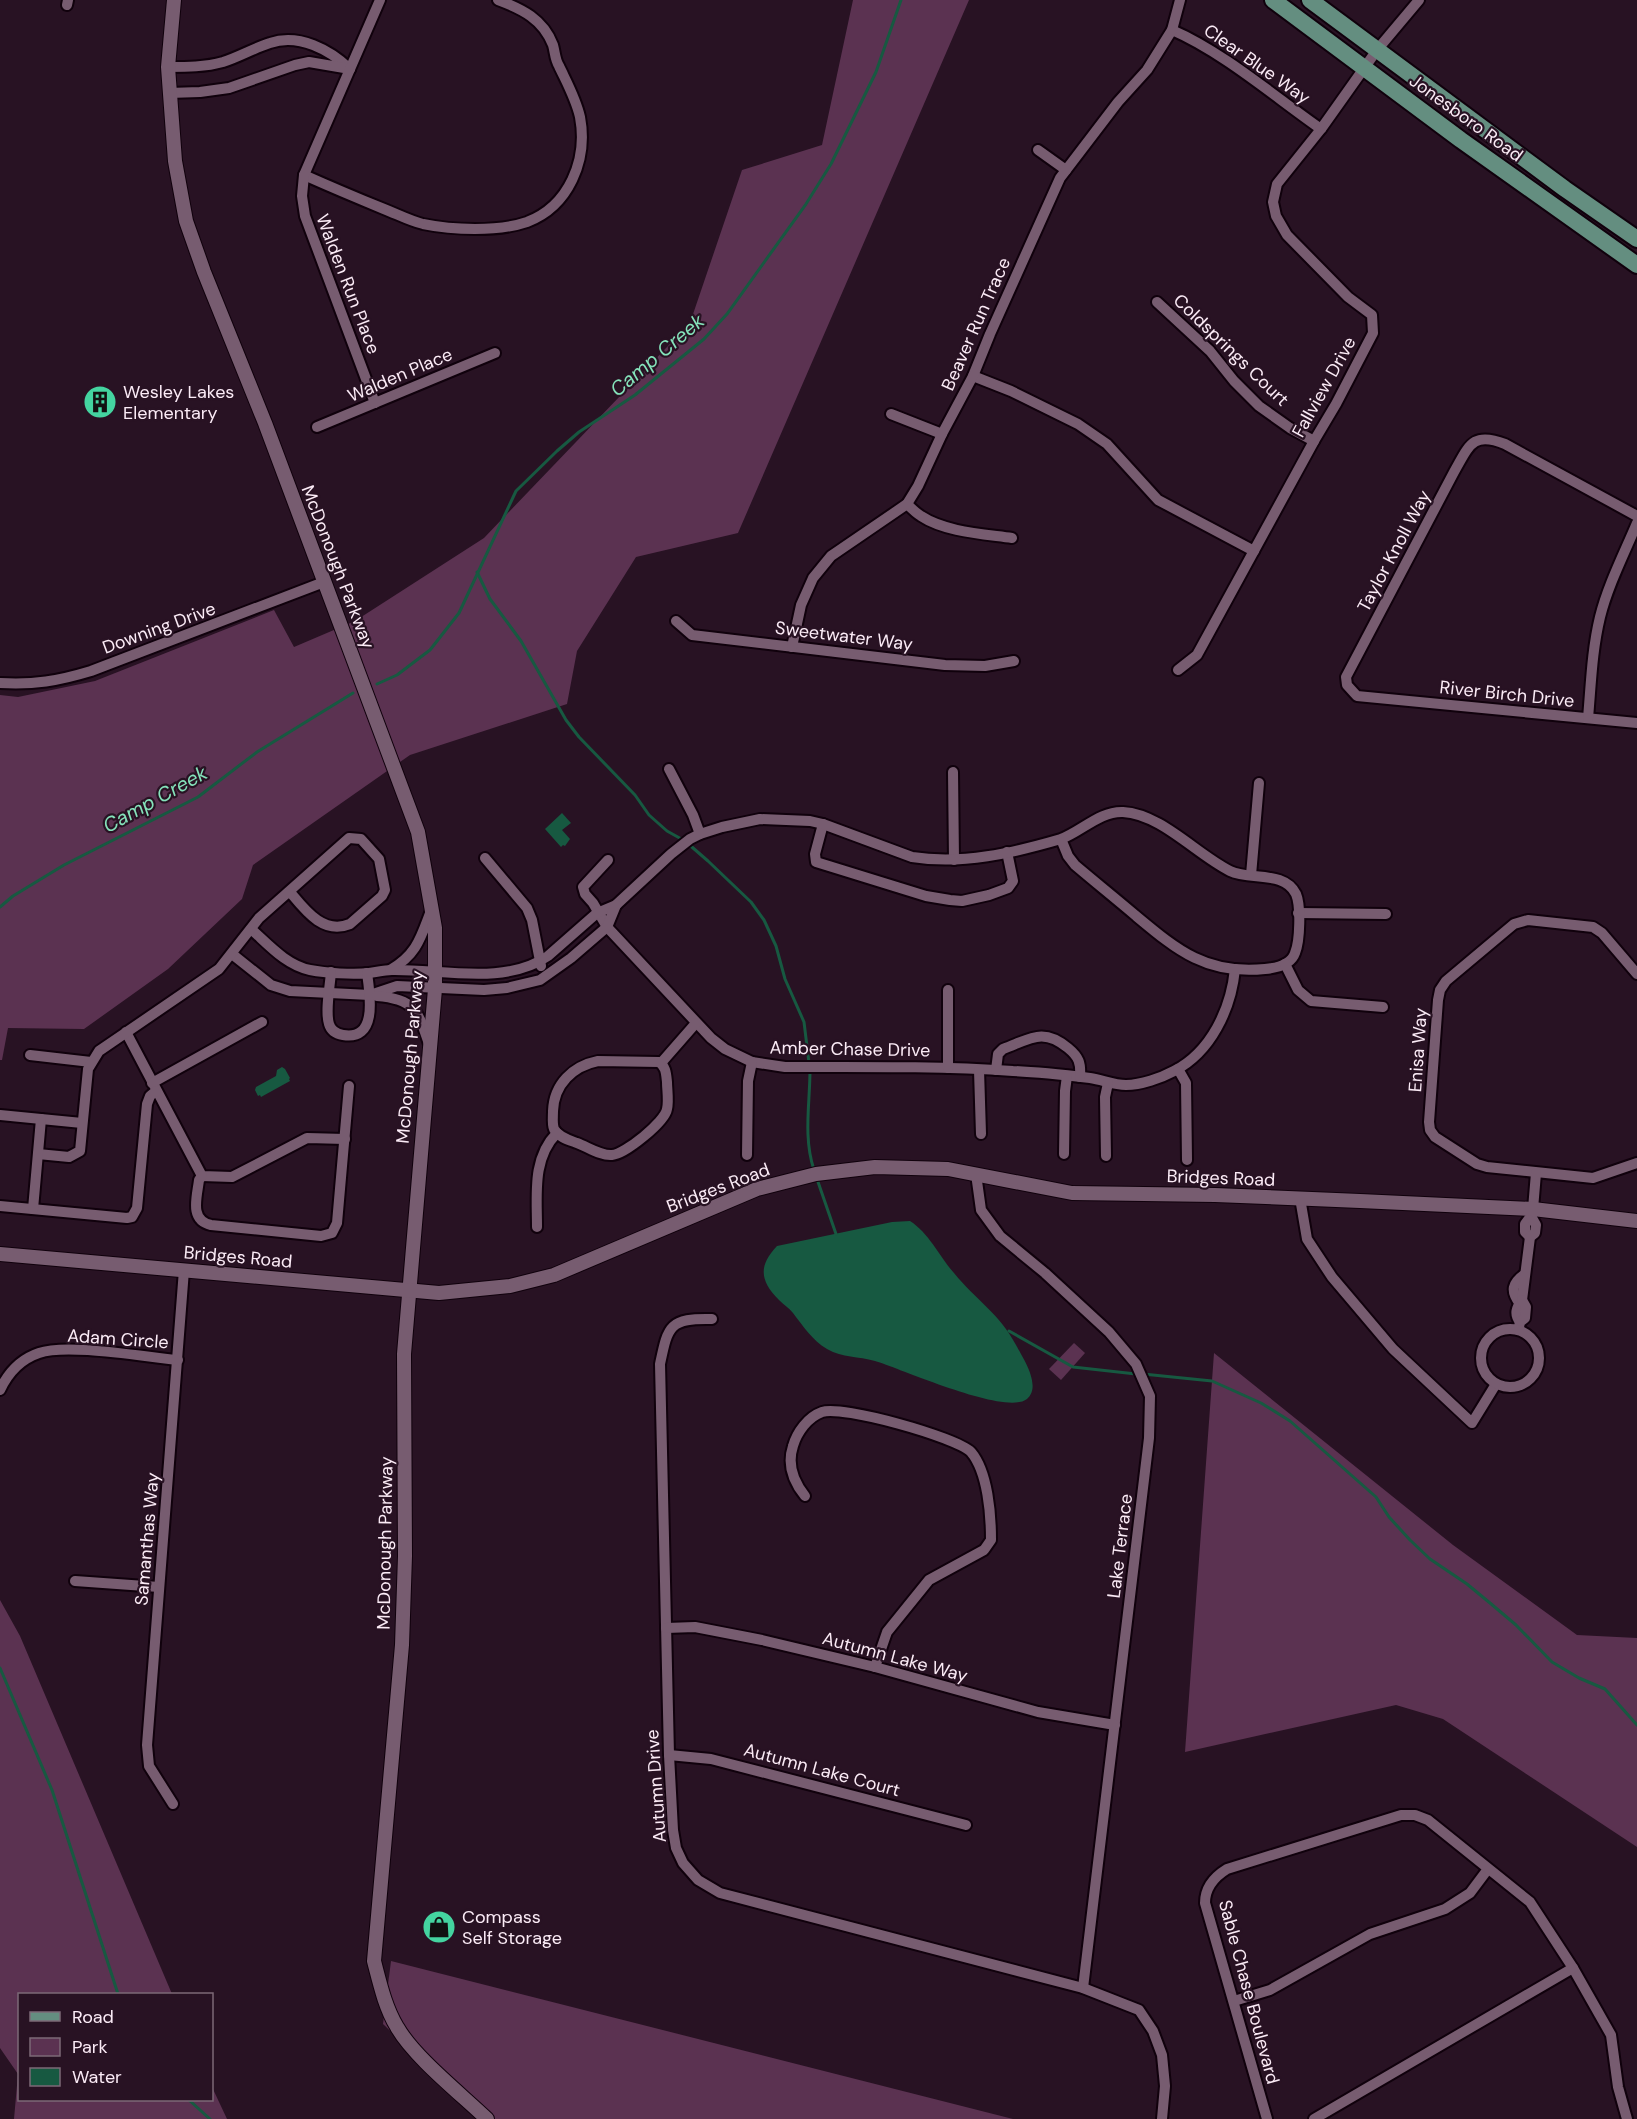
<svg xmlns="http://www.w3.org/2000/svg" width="1637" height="2119" viewBox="0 0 1637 2119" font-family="'DM Sans',sans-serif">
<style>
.green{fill:#5b3251}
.water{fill:#175941}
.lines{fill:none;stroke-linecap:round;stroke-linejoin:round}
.stream{stroke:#175941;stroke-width:3}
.minor-casing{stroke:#10010c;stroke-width:14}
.tertiary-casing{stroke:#10010c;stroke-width:16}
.primary-casing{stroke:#10010c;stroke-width:20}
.minor{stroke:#775c70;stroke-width:10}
.tertiary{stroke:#775c70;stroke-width:14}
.primary{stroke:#648e80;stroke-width:16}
.labels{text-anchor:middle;stroke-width:4.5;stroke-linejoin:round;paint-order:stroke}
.street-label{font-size:18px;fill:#fbebf6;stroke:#281223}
.poi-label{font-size:18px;fill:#fbebf6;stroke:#281223;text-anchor:start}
.water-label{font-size:20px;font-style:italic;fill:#85e3bb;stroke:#281223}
</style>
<rect width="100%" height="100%" fill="#281223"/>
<g class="green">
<path d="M853 0H969L738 533 636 557 577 651 567 704 410 755 253 865 242 899 168 969 84 1029 8 1028 2 1060H0V695L18 697 95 681 274 610 294 647 355 621 484 538 690 323 742 170 822 145Z"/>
<path d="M1074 1343 1085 1353 1061 1380 1049 1369Z"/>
<path d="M1214 1353 1453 1545 1577 1635 1637 1638V1847L1443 1719 1396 1705 1185 1752Z"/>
<path d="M0 1600 20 1636 172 1994H20V2100H212V2087L227 2119H14L18 2074 0 2048Z"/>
<path d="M391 1961 1013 2119H483L383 2024Z"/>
</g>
<g class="water">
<path d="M562 813 571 823 562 830 570 839 565 846 563 845 561 847 545 829Z"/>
<path d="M282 1067 285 1069 290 1078 289 1079 290 1081 261 1097 260 1095 258 1096 255 1090 256 1087 276 1076 277 1070Z"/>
<path d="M910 1221C929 1233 939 1256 954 1273 976 1300 999 1313 1016 1345 1023 1358 1042 1386 1027 1399 1006 1416 902 1369 875 1361 858 1356 843 1358 827 1349 812 1340 803 1326 793 1313 789 1308 784 1305 779 1300 760 1281 758 1266 777 1246L892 1222Z"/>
</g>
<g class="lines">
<g class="stream">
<path d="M477 572 490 599 521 641 566 720 579 737 635 795 649 815 667 831 685 841 708 861 751 902 764 920 776 946 785 979 804 1022 809 1063"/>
<path d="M377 684 397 675 430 650 459 613 516 491 557 451 579 432 635 395 704 339 727 314 806 204 831 164 876 72 901 0"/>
<path d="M0 907 13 896 64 865 198 797 257 752 353 693"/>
<path d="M810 1070C810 1103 803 1137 814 1170"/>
<path d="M817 1179 836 1234"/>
<path d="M1009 1331 1073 1367 1136 1374"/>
<path d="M1143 1374 1212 1381 1261 1403 1290 1421 1376 1497 1389 1517 1410 1540 1430 1559 1467 1584 1490 1603 1516 1625 1552 1662 1579 1678 1605 1689 1637 1725"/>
<path d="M0 1668 52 1790 118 1994"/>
<path d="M189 2100 210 2119"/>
</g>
<defs>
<g id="minor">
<path d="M67 5 68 0"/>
<path d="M1172 30C1223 52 1275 97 1321 129"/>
<path d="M168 67C187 67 205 67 223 62 239 57 254 48 270 43 299 33 330 50 350 69"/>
<path d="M169 93 200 92 229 88 295 65 309 62 350 69"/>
<path d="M1038 150 1066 170"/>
<path d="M304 175C331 187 357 198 384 209 397 214 410 221 423 224 452 230 498 232 527 222 569 206 588 160 580 117 576 99 567 83 559 66 555 60 555 52 553 45 543 19 522 9 498 0"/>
<path d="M1157 302 1210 351 1234 381 1259 406 1290 428 1314 441"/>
<path d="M973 376 1011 391 1078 424 1107 444 1158 500 1254 551"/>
<path d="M375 403 305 216 302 196 304 175 380 0"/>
<path d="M891 414 942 434"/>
<path d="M317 427 495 353"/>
<path d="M907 504C911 508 916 513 921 516 945 532 984 534 1012 538"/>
<path d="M1637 516 1505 444C1472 431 1469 446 1454 472L1346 677 1347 685 1357 696 1637 723"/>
<path d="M676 621 692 635 945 665 985 666 1014 661"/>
<path d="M792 647 801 605 813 578 831 556 907 504 918 486 942 434 973 376 990 334 1060 178 1118 102 1147 70 1172 30 1180 0"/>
<path d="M1178 670 1197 655 1314 441 1336 404 1373 333 1372 315 1348 297 1287 235 1276 216 1273 202 1277 184 1321 129 1377 50 1419 0"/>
<path d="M0 683C34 685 58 681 91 671L324 582"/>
<path d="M1588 718C1591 684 1592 650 1600 617 1608 585 1624 554 1637 523"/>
<path d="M669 769 693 815 700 834"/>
<path d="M953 772 954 860"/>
<path d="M823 824 815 854 816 862 926 896 950 900 962 901 989 895 1008 888 1013 881 1007 852"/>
<path d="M485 858 527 908 532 920 541 966"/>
<path d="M608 860 583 887 585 894 593 903 607 927 711 1038 725 1049 752 1062 785 1067C861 1067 937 1066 1013 1071 1039 1072 1065 1075 1090 1078 1103 1080 1114 1085 1126 1085 1141 1085 1161 1078 1174 1071 1211 1052 1231 1009 1235 969"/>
<path d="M1251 875 1259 783"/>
<path d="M1298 913 1386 914"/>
<path d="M251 929C269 945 286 965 310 970 326 973 353 975 369 973 377 972 384 970 392 970 441 969 505 986 548 956L597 913 616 905 671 854 690 839 700 834 722 827 760 819 810 821 823 824 912 857C962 865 1013 853 1061 839L1068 856 1075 865C1095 882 1115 898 1135 915 1177 950 1206 975 1265 969 1276 968 1291 965 1295 953 1300 941 1301 906 1296 894 1284 870 1250 881 1230 871 1196 854 1161 814 1123 812 1100 811 1082 831 1061 839"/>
<path d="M232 954 271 985 290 991 370 995 397 986 484 990 507 988 540 980 571 958 607 927 616 905"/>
<path d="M1285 964 1298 990 1311 1001 1383 1007"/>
<path d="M390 970C418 954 421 936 432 908"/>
<path d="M331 972C330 986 325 1011 329 1024 331 1031 337 1034 343 1035 378 1041 370 995 367 973"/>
<path d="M1637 974 1602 933 1593 927 1528 920 1514 924 1446 981 1440 990 1438 1000 1429 1122 1430 1130 1435 1137 1477 1164 1487 1167 1593 1178 1637 1163"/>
<path d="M377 996C415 999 418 1011 429 1044"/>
<path d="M126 1032 202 1176 232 1177 307 1138 345 1139"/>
<path d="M30 1055 91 1062"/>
<path d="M598 1061 659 1062C666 1067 666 1073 667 1082 667 1090 669 1101 667 1109 665 1122 625 1154 612 1155 601 1156 588 1147 577 1143 569 1140 558 1137 554 1129 552 1124 553 1117 553 1111 554 1084 573 1066 598 1061Z"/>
<path d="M661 1063 696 1023"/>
<path d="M948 1068V990"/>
<path d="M1178 1069 1186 1083 1187 1160"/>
<path d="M979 1070 981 1134"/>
<path d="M996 1070 998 1054 1003 1049C1030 1039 1043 1027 1068 1048 1079 1057 1081 1063 1080 1077"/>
<path d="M152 1083 262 1022"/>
<path d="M0 1115 82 1123"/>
<path d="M38 1154 69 1157 80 1151 88 1069 99 1051 219 969 259 918 349 838 361 839 379 859 385 890 382 896 350 924C323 935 305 910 290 892"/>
<path d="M1064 1154 1065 1091 1067 1076"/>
<path d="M747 1155 748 1081 752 1062"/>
<path d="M1106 1156 1105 1097 1108 1083"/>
<path d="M976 1174 981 1210 1000 1236 1045 1273 1109 1332 1136 1364 1150 1396 1149 1438 1083 1988"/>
<path d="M202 1176 199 1180C197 1197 189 1220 211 1225L321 1236 332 1233 337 1223 349 1086"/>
<path d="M1300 1198 1307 1239 1332 1277 1393 1349 1472 1423 1496 1384"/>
<path d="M0 1206 127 1218 132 1217 137 1208 147 1104 150 1096 156 1091"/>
<path d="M33 1209 41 1119"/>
<path d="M537 1227C537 1195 532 1158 557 1133"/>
<path d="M1530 1237 1525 1232V1224L1531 1216 1533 1209 1536 1173"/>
<path d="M1520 1304C1510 1291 1512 1283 1525 1274"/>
<path d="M712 1319C669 1318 668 1326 660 1364L669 1755 673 1830 676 1848 683 1863 698 1880 720 1893 1083 1988 1139 2010 1153 2031 1162 2055 1165 2086 1162 2119"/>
<path d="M1520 1322C1514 1314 1516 1308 1522 1300L1530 1237 1535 1233 1536 1225 1531 1216"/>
<path d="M1519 1327 1520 1322 1525 1318 1526 1307 1522 1300"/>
<circle cx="1510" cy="1358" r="29"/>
<path d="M0 1390C8 1373 21 1359 39 1353 67 1343 145 1357 178 1360"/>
<path d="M805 1496C793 1481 787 1464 793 1446 797 1432 808 1417 822 1412 842 1405 956 1437 971 1452 988 1472 991 1515 991 1540L984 1550 929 1580 887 1632 875 1667"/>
<path d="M75 1581 159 1587"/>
<path d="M666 1628 695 1627 762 1640 875 1667 1038 1712 1115 1725"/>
<path d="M669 1755 711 1759 966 1825"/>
<path d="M173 1804 149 1766 147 1745 184 1270"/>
<path d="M1234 2001 1270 1990 1370 1934 1445 1909 1470 1893 1488 1869"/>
<path d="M1267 2119 1205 1903C1205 1887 1214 1877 1227 1869L1401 1815H1415L1428 1820 1530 1902 1573 1968 1611 2035 1618 2087 1627 2119"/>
<path d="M1314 2119 1573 1968"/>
</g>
<g id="tertiary">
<path d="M174 0 168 67 175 161 186 221 204 272 265 423 418 832 435 928V989L404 1354 405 1556 402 1645 374 1961C380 1984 385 2007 397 2027 414 2057 461 2094 487 2119"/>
<path d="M0 1254 439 1293 510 1286 554 1275 757 1189 816 1174 875 1167 948 1169 1072 1193 1215 1195 1360 1201 1533 1209 1637 1221"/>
</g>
<g id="primary">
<path d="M1273 0 1461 140 1637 265"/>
<path d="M1310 0 1565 189 1637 239"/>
</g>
</defs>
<use href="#minor" class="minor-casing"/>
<use href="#tertiary" class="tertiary-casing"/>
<use href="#primary" class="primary-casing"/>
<use href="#minor" class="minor"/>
<use href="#tertiary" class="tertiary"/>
<use href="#primary" class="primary"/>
</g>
<defs>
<symbol id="building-disc" viewBox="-11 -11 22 22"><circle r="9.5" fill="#44d4a0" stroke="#281223"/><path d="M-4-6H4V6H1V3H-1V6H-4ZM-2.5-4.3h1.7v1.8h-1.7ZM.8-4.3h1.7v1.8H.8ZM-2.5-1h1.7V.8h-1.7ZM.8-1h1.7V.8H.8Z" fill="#111"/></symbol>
<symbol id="shop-disc" viewBox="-11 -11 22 22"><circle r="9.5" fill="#44d4a0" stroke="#281223"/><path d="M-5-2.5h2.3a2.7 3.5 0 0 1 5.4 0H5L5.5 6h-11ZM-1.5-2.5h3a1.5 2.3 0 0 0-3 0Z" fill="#111"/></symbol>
</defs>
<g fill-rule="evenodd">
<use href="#building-disc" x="81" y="383" width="38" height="38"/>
<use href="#shop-disc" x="420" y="1908" width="38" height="38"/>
</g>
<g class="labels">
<g class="street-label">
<text transform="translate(1257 64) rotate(35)" y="6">Clear Blue Way</text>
<text transform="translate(1466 118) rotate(36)" y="6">Jonesboro Road</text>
<text transform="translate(348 284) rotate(69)" y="6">Walden Run Place</text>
<text transform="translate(976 324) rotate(-66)" y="6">Beaver Run Trace</text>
<text transform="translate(1231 350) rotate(44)" y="6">Coldsprings Court</text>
<text transform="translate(400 375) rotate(-23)" y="6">Walden Place</text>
<text transform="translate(1324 387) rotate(-61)" y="6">Fallview Drive</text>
<text transform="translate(1394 551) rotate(-62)" y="6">Taylor Knoll Way</text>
<text transform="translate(338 567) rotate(69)" y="6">McDonough Parkway</text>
<text transform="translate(159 628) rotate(-20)" y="6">Downing Drive</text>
<text transform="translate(844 636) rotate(7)" y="6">Sweetwater Way</text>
<text transform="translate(1507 694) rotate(6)" y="6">River Birch Drive</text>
<text transform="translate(850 1049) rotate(1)" y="6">Amber Chase Drive</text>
<text transform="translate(1418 1050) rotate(-86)" y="6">Enisa Way</text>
<text transform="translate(410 1057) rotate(-85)" y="6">McDonough Parkway</text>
<text transform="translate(1221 1178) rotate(2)" y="6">Bridges Road</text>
<text transform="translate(718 1188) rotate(-21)" y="6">Bridges Road</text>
<text transform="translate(238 1257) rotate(5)" y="6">Bridges Road</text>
<text transform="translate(118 1339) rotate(4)" y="6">Adam Circle</text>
<text transform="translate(147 1539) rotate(-85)" y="6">Samanthas Way</text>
<text transform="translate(385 1543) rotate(-89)" y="6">McDonough Parkway</text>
<text transform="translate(1120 1546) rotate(-83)" y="6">Lake Terrace</text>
<text transform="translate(895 1657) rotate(15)" y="6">Autumn Lake Way</text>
<text transform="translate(822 1770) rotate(15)" y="6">Autumn Lake Court</text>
<text transform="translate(656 1786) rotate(-94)" y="6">Autumn Drive</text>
<text transform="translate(1249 1992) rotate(75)" y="6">Sable Chase Boulevard</text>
</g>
<g class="poi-label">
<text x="123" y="398">Wesley Lakes<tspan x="123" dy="21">Elementary</tspan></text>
<text x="462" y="1923">Compass<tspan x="462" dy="21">Self Storage</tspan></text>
</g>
<g class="water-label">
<text transform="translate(657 355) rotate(-40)" y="7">Camp Creek</text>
<text transform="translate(155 799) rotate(-29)" y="7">Camp Creek</text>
</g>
</g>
<rect x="18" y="1993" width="195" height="108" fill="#281223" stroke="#7c6977" stroke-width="1.5"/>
<rect x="30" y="2012" width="30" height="9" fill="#648e80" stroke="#7c6977" stroke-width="1.5"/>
<text x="72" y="2023" font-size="18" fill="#fbebf6">Road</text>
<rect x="30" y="2038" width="30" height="18" fill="#5b3251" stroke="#7c6977" stroke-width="1.5"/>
<text x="72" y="2053" font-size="18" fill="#fbebf6">Park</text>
<rect x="30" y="2068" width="30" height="18" fill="#175941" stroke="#7c6977" stroke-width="1.5"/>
<text x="72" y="2083" font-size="18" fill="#fbebf6">Water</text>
</svg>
